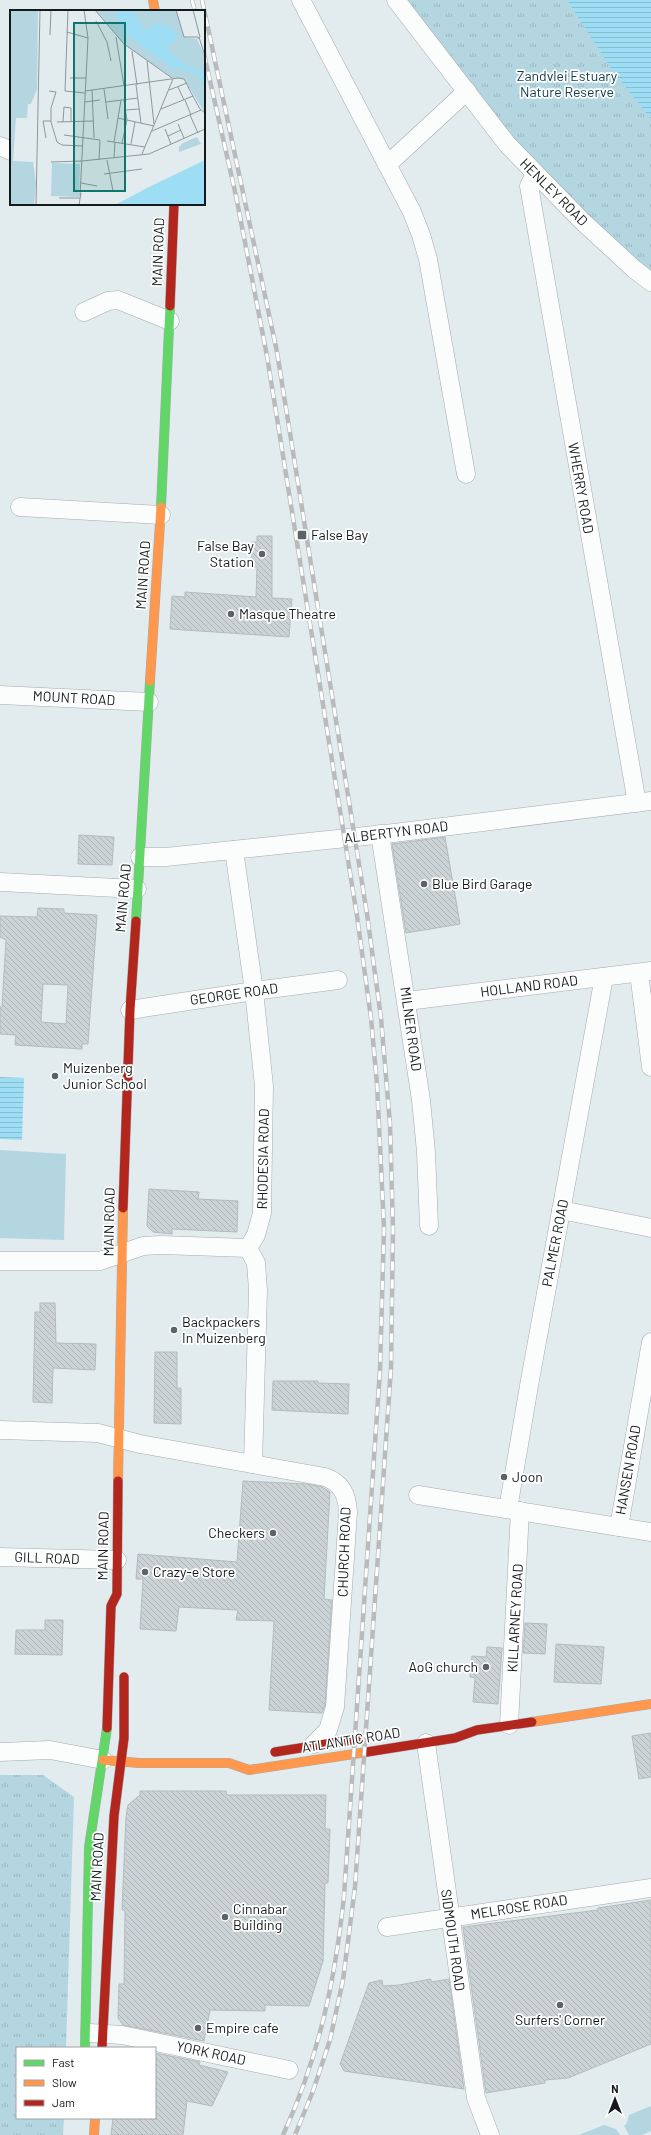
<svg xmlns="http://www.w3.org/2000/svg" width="651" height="2135" viewBox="0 0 651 2135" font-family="Barlow,sans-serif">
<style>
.grass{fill:#b4d6e1}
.park{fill:url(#park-tufts)}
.water{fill:url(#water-rules)}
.building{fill:url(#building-back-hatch);stroke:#b4bbbe;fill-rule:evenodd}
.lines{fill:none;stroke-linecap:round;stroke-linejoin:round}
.street-casing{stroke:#a5abae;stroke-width:19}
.fast-casing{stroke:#a5abae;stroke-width:10}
.slow-casing{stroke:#a5abae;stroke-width:10}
.jam-casing{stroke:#a5abae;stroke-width:10}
.street{stroke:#fbfcfc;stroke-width:18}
.fast{stroke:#63d668;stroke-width:9}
.slow{stroke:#ff974d;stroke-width:9}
.jam{stroke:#b3261e;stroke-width:9}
.rail-casing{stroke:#b8bbbc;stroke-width:4.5}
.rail{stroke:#fff;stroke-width:3;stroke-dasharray:9;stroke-linecap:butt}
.poi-dot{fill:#5c6366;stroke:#fff;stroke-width:1.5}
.labels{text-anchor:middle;stroke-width:3.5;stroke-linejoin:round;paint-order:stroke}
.park-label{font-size:14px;fill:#103a46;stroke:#fff}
.street-label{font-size:14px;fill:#141a1c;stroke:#fff}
.poi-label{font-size:14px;fill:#141a1c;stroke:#fff;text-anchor:start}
.inset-road{fill:none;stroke:#90979a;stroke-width:1}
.view{fill:#0f766e;fill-opacity:0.15;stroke:#0f766e;stroke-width:2}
.inset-edge{fill:none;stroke:#141a1c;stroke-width:2}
</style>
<defs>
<pattern id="park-tufts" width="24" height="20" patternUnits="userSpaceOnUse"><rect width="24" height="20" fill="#b4d6e1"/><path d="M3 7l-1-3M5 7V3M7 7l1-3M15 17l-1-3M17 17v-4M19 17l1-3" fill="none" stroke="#9ab7c0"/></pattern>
<pattern id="water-rules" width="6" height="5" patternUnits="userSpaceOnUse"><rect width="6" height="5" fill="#9ddef4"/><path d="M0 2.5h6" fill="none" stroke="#86bed1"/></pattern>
<pattern id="building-back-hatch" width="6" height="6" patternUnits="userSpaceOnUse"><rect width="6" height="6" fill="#ccd3d6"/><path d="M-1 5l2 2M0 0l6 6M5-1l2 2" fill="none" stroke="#aeb5b7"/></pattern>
</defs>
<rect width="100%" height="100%" fill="#e2ebee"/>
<g class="grass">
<path d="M0 1150 66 1154 64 1240 0 1238Z"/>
<path d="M651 2106V2131L642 2135H629L624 2126 627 2123 629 2115Z"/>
<path d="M604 2125 616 2129 620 2135H579Z"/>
</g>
<g class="park">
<path d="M396 0H651V282L582 221Z"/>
<path d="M0 1775H43L74 1797 66 2048H17V2118H64L63 2135H0Z"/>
</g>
<g class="water">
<path d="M567 0H651V119L612 70Z"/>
<path d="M0 1077 24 1078 22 1140 0 1139Z"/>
</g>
<g class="building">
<path d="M257 536H272V598L292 599 289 637 170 629 172 596 185 597V592L256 597 257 567H252V542H257Z"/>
<path d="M79 835 114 837 112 865 78 864Z"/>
<path d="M445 837 460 924 406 933 392 844Z"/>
<path d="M38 908 64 909V913L97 915 88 1044H82V1049L15 1045 16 1035 0 1034V1007H2L6 940 0 937V916L37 917ZM43 984 68 985 66 1024 41 1022Z"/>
<path d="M149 1189 199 1192 198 1199 238 1201 237 1232 172 1229V1234L153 1232 147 1226Z"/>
<path d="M40 1303H55L56 1343 96 1344 95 1370 53 1368 52 1403 33 1402 35 1312H40Z"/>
<path d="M155 1352H177V1388H181V1424L154 1423Z"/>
<path d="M273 1381H318V1383L349 1384 348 1414 272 1410Z"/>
<path d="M243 1481 307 1484 322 1487 330 1492 324 1599 332 1600 325 1705 322 1713 269 1710 274 1621 236 1620 238 1610 179 1607 176 1631 140 1629 143 1579H136L138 1554 237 1562Z"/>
<path d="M45 1620H63L62 1655 15 1654 16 1630H45Z"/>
<path d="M525 1623 547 1624 545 1654 523 1653Z"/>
<path d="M556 1644 604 1647 601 1684 554 1682Z"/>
<path d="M487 1647 502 1648 498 1704 473 1702 475 1678 470 1677 472 1656 486 1657Z"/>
<path d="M651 1733V1777L639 1779 632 1736Z"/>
<path d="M140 1791H226L227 1795H326L325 1829H330L328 1883H325L323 1961 309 2006 265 2005V2011L210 2010 204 2041 123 2025 118 2018 119 1984H124L125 1910H122L126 1817 128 1805 140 1795Z"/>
<path d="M651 1900V2044L568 2078 545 2080V2083L486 2093 463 1927 598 1910V1908Z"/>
<path d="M431 1979V1982L449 1979 464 2089 344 2071 340 2064 369 1983 382 1980 383 1986 399 1985Z"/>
<path d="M155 2053 200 2062 199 2065 228 2072 212 2106 187 2101 183 2135H111L113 2118H155Z"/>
</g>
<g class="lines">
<defs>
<g id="street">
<path d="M301 0 412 212 421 235 428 259 466 474"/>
<path d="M396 0 507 144 582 221 634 269 651 282"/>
<path d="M0 146 11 151"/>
<path d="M387 165 467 91"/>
<path d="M535 174 529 186 637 803"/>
<path d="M84 312 108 301 118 300 170 321"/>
<path d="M20 507 161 515"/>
<path d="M0 695 149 702"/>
<path d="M380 834 421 1100 426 1152 429 1226"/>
<path d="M234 850 254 991 264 1086 262 1213 256 1235 248 1248"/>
<path d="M140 857H166L394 833 651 801"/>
<path d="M0 882 137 889"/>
<path d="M639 973 651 1067"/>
<path d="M407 1001 651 971"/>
<path d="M130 1010 254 991 338 980"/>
<path d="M561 1210 651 1228"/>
<path d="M248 1248 256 1263 258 1290 253 1464"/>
<path d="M0 1261H100L143 1246 161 1245 248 1248"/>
<path d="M0 1430 98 1433 140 1444 325 1477C342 1483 347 1495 348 1512L335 1707 328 1730 314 1744"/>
<path d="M418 1495 651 1532"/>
<path d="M508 1509 530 1380 604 977"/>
<path d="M619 1527 651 1342"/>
<path d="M0 1557 117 1560"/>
<path d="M509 1725 520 1511"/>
<path d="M426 1743 476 2098 490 2135"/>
<path d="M0 1752 50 1750 103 1760"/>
<path d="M387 1927 651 1888"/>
<path d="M90 2033 122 2035 289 2070"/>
</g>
<g id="fast">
<path d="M161 507 170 306"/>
<path d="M136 921 150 681"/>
<path d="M85 2048 89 1847 107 1728"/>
</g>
<g id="slow">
<path d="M153 0 155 11"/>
<path d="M150 681 161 507"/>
<path d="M118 1481 123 1208"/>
<path d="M532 1722 651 1704"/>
<path d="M103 1760 139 1763H229L249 1770 367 1752"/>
<path d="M94 2135 95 2118"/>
</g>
<g id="jam">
<path d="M170 306 174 204"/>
<path d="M123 1208 130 1010 136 921"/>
<path d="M107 1728 111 1606 117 1594 118 1481"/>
<path d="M275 1752 357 1739"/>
<path d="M367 1752 455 1738 477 1730 532 1722"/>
<path d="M102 2048 114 1816 124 1738V1677"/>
</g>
</defs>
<use href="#street" class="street-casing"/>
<use href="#fast" class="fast-casing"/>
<use href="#slow" class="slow-casing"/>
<use href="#jam" class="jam-casing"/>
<use href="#street" class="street"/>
<use href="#fast" class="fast"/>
<use href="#slow" class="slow"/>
<use href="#jam" class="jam"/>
<defs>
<g id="rail">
<path d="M192 0 195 11"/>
<path d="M202 0 277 352 367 914 381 1018 390 1124 393 1229 391 1368 355 1887 343 1980 330 2040 313 2091 295 2135"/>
<path d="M204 54 236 196 267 356 357 916 371 1018 377 1084 384 1228 380 1370 344 1896C335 1981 319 2057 283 2135"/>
</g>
</defs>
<use href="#rail" class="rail-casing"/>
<use href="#rail" class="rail"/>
</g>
<g class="poi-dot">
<rect x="297" y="530" width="10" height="10" rx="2"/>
<circle cx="262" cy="554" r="4"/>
<circle cx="231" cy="614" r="4"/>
<circle cx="424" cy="884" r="4"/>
<circle cx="55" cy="1076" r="4"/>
<circle cx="174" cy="1330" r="4"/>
<circle cx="504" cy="1477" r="4"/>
<circle cx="273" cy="1533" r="4"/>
<circle cx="145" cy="1572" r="4"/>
<circle cx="486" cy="1667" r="4"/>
<circle cx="225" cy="1917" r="4"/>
<circle cx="560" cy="2005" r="4"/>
<circle cx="198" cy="2028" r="4"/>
</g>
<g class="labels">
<g class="park-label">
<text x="567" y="81">Zandvlei Estuary<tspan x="567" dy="16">Nature Reserve</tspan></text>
</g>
<g class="street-label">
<text transform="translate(554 192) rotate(45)" y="5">HENLEY ROAD</text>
<text transform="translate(158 252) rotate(-88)" y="5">MAIN ROAD</text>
<text transform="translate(581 488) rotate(80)" y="5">WHERRY ROAD</text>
<text transform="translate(143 575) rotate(-86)" y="5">MAIN ROAD</text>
<text transform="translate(74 698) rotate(3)" y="5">MOUNT ROAD</text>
<text transform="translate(396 832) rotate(-7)" y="5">ALBERTYN ROAD</text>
<text transform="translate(123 898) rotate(-85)" y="5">MAIN ROAD</text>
<text transform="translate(529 986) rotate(-7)" y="5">HOLLAND ROAD</text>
<text transform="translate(234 994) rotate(-8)" y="5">GEORGE ROAD</text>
<text transform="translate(411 1029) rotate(82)" y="5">MILNER ROAD</text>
<text transform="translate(263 1159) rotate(-89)" y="5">RHODESIA ROAD</text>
<text transform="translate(109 1222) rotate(-89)" y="5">MAIN ROAD</text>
<text transform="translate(555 1243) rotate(-79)" y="5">PALMER ROAD</text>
<text transform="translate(628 1470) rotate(-80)" y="5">HANSEN ROAD</text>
<text transform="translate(103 1546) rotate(-89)" y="5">MAIN ROAD</text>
<text transform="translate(344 1552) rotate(-88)" y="5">CHURCH ROAD</text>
<text transform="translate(47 1558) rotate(2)" y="5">GILL ROAD</text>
<text transform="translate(515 1618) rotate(-87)" y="5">KILLARNEY ROAD</text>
<text transform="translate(351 1740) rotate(-9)" y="5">ATLANTIC ROAD</text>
<text transform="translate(97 1867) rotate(-87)" y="5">MAIN ROAD</text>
<text transform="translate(519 1907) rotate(-9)" y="5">MELROSE ROAD</text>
<text transform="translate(453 1940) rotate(82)" y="5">SIDMOUTH ROAD</text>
<text transform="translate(211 2053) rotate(12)" y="5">YORK ROAD</text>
</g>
<g class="poi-label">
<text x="311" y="540">False Bay</text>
<text x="254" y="551" text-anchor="end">False Bay<tspan x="254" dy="16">Station</tspan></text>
<text x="239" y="619">Masque Theatre</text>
<text x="432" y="889">Blue Bird Garage</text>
<text x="63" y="1073">Muizenberg<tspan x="63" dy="16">Junior School</tspan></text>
<text x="182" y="1327">Backpackers<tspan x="182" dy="16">In Muizenberg</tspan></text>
<text x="512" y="1482">Joon</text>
<text x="265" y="1538" text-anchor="end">Checkers</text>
<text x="153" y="1577">Crazy-e Store</text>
<text x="478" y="1672" text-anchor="end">AoG church</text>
<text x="233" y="1914">Cinnabar<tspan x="233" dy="16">Building</tspan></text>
<text x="560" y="2025" text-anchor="middle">Surfers' Corner</text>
<text x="206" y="2033">Empire cafe</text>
</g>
</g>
<g transform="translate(10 10)">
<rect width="195" height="195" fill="#e2ebee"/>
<path d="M0 0H28L27 79 21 94H18L17 108H6L3 151 23 152 26 173 24 195H0ZM85 0H166L174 27 187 29 195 46V103L174 69 162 68 114 34ZM187 127 191 134 169 142V137L173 133ZM42 153 70 154 69 187 41 186Z" fill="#b4d6e1"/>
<path d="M105 0H123L134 20 147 13 161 17 167 25 163 33 158 35V40L175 55 195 62V76L186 63 163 58 122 29 108 13ZM195 150V195H105L139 177Z" fill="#9ddef4"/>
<path class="inset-road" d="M58 0 55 81 75 83M85 0 114 34 162 68M166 0 174 27H188M183 0 190 27M86 11 97 32 101 51M57 22 78 28M40 25 41 0M106 27 114 76M188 29 189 27 195 46M122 41 127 75M137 51 144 114M60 68H76M126 75 131 113M168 77 174 90M178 77 190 99 195 103M94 79 98 109M82 80 84 128M159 80 177 73M39 81 46 82 41 98V112L47 132 52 135 72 136M75 81 168 68 174 69 179 78M175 90 181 105M75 92 90 90M96 92 128 88M151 99 183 86M115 100 129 99M180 105 188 123M108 108 144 116M47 112 83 111M53 112 54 97 61 98V112M168 114 174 128M155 119 161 134M142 121 191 100M54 125 90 130 89 150M158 126 171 120M36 128 33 111H41M97 131 135 137M104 132 111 90M112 133 117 110 114 90M121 134 125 112M132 144 163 69M104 148 105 132M97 150 103 181M72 151 139 144 195 119M41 152 72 151M94 164 132 159M71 173 87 176M70 186 78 28 74 0M49 188H70M26 195 30 0M69 195 71 183"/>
<path class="view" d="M64 13H115V181H64Z"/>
<rect width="195" height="195" class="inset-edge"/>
</g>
<rect x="16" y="2047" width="140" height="72" fill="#ffffff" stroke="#a1a3a4"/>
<rect x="24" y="2060" width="20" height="6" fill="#63d668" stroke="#a1a3a4"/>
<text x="52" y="2067" font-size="12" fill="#141a1c">Fast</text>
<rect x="24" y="2080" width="20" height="6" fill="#ff974d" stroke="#a1a3a4"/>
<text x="52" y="2087" font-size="12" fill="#141a1c">Slow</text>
<rect x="24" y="2100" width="20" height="6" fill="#b3261e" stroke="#a1a3a4"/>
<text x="52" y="2107" font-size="12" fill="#141a1c">Jam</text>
<g transform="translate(615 2099)" stroke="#ffffff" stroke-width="3" paint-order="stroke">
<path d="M0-3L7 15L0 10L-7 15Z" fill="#141a1c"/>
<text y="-6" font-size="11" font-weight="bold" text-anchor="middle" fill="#141a1c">N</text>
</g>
</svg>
